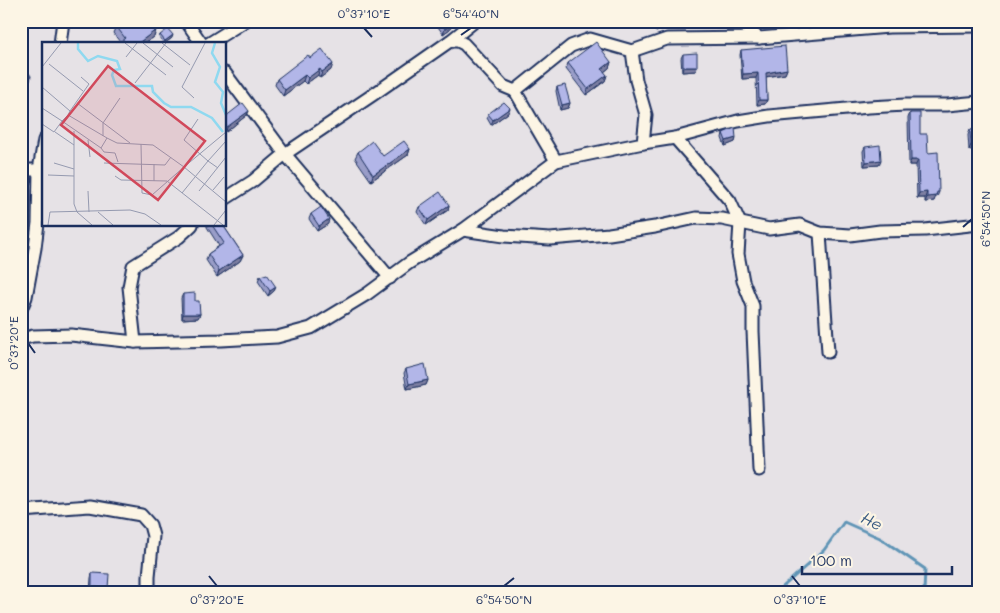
<svg xmlns="http://www.w3.org/2000/svg" width="1000" height="613" viewBox="0 0 1000 613" font-family="Mali,sans-serif">
<style>
.lines{fill:none;stroke-linecap:round;stroke-linejoin:round}
.stream{stroke:#6195b6;stroke-width:3}
.street-casing{stroke:#1b2f5e;stroke-width:15}
.street{stroke:#fcf5e5;stroke-width:11}
.wall{fill:#999dc8;stroke:#1b2f5e}
.shaded-wall{fill:#7d7fa2;stroke:#1b2f5e}
.building{fill:#b2b6e8;stroke:#1b2f5e}
.ticks{fill:none;stroke:#1b2f5e;stroke-width:2}
.labels{text-anchor:middle;stroke-width:4.5;stroke-linejoin:round;paint-order:stroke}
.water-label{font-size:16px;font-style:italic;fill:#385a82;stroke:#fcf5e5}
.inset-river{fill:none;stroke:#8fd9f0;stroke-width:2.5}
.inset-road{fill:none;stroke:#959ab0;stroke-width:1}
.view{fill:#d1495b;fill-opacity:0.15;stroke:#d1495b;stroke-width:2.5}
.inset-edge{fill:none;stroke:#1b2f5e;stroke-width:2.5}
.neatline{fill:none;stroke:#1b2f5e;stroke-width:2}
.ticks-label{font-size:12px;text-anchor:middle;fill:#1b2f5e}
</style>
<rect width="100%" height="100%" fill="#e6e2e6"/>
<filter id="ink" filterUnits="userSpaceOnUse"><feTurbulence type="fractalNoise" baseFrequency=".02" numOctaves="2"/><feDisplacementMap in="SourceGraphic" scale="10" xChannelSelector="R" yChannelSelector="G"/><feConvolveMatrix kernelMatrix="1 2 1 2 8 2 1 2 1" color-interpolation-filters="sRGB"/></filter>
<g filter="url(#ink)">
<g class="lines">
<path class="stream" d="M777 592 824 550 844 522 880 538 925 569 924 592"/>
<defs>
<g id="street">
<path d="M186 21 202 44"/>
<path d="M737 21 759 38"/>
<path d="M60 44 63 21"/>
<path d="M208 44 245 21"/>
<path d="M632 51 667 39 759 38 889 27 979 26"/>
<path d="M225 73 285 154 390 278"/>
<path d="M515 91 556 161"/>
<path d="M675 138 730 201 740 223 738 254 743 281 753 306V331L759 470"/>
<path d="M643 143 675 138 738 121 769 116 869 107 905 105H947L979 102"/>
<path d="M21 170H39L43 166"/>
<path d="M225 199 253 181 285 154 374 94 450 41 475 21"/>
<path d="M463 230 504 236 550 239 609 234 655 227 696 218 722 219 769 229 800 225 820 233 850 235 880 231 925 230 979 224"/>
<path d="M820 233 828 352"/>
<path d="M21 309 26 297 35 248 38 223 39 170 44 140"/>
<path d="M21 339 33 336 71 335 135 342 221 340 277 337 311 328 367 294 409 263 463 230 556 161 643 143 646 115 636 80 632 51 590 39 571 46 515 91 503 86 464 44 458 41H450"/>
<path d="M135 342 129 287 133 266 179 237 192 225"/>
<path d="M21 511 90 506 141 515 150 525 153 536 149 576V592"/>
</g>
</defs>
<use href="#street" class="street-casing"/>
<use href="#street" class="street"/>
</g>
<g class="wall">
<path d="M434 21H450V29L443 34Z"/>
<path d="M654 21H672L656 32 652 26Z"/>
<path d="M116 26 156 30 154 37 144 44H119L120 42 113 33Z"/>
<path d="M160 35 172 38 164 44 159 37Z"/>
<path d="M741 50 787 69 785 74 766 77 767 100 765 104 757 105 756 78 742 79 740 55Z"/>
<path d="M683 54 696 71 682 72 681 58Z"/>
<path d="M310 58 331 70 320 78 318 75 306 84 303 81 283 96 275 85 277 79Z"/>
<path d="M611 62 609 68 604 72 607 75 605 81 586 95 566 69 568 63Z"/>
<path d="M557 87 570 103 568 108 560 110 556 91Z"/>
<path d="M249 111 247 115 226 132 225 131V117Z"/>
<path d="M508 113 491 125 487 118 488 114Z"/>
<path d="M910 113 928 153 939 192 937 197H935L934 201 925 202V198H917L916 165H909L908 118Z"/>
<path d="M970 130H979L969 150 968 135Z"/>
<path d="M723 133 736 138 735 142 725 146 722 138Z"/>
<path d="M865 147 879 165 864 166 863 151Z"/>
<path d="M410 149 408 155 371 181 355 158 358 152 383 156Z"/>
<path d="M449 205 448 210 426 225 417 212 419 207Z"/>
<path d="M311 214 328 224 317 231 309 219Z"/>
<path d="M207 225H223L243 255 240 261 217 277 206 260 208 254 219 246 207 227Z"/>
<path d="M260 276 276 287 274 291 268 296 258 281Z"/>
<path d="M183 294 195 301 200 314 198 318 182 319 181 298Z"/>
<path d="M406 369 428 380 426 385 407 389 404 373Z"/>
<path d="M92 573 107 592H90L91 578Z"/>
</g>
<g class="shaded-wall">
<path d="M667 21H672L656 32 658 28Z"/>
<path d="M452 24 450 29 443 34 445 29Z"/>
<path d="M156 30 154 37 144 44H137Z"/>
<path d="M173 35 172 38 164 44 165 41Z"/>
<path d="M611 62 609 68 600 75 602 69Z"/>
<path d="M333 64 331 70 320 78 322 72Z"/>
<path d="M683 67H697L696 71 682 72Z"/>
<path d="M320 69 318 75 306 84 308 78Z"/>
<path d="M787 69 785 74 764 77 766 73Z"/>
<path d="M758 73 756 78 742 79 743 74Z"/>
<path d="M305 75 303 81 283 96 285 90Z"/>
<path d="M607 75 605 81 586 95 588 89Z"/>
<path d="M31 76 30 81 21 87V84Z"/>
<path d="M759 100H767L765 104 757 105Z"/>
<path d="M570 103 568 108 560 110 562 105Z"/>
<path d="M510 108 508 113 491 125 493 120Z"/>
<path d="M249 111 247 115 226 132 227 127Z"/>
<path d="M736 138 735 142 725 146 726 141Z"/>
<path d="M971 145H979V149L969 150Z"/>
<path d="M410 149 408 155 371 181 373 175Z"/>
<path d="M881 160 879 165 864 166 866 162Z"/>
<path d="M911 160H918L916 165H909Z"/>
<path d="M927 192 925 198H917L919 193Z"/>
<path d="M936 196 934 201 925 202 927 197Z"/>
<path d="M449 205 448 210 426 225 428 220Z"/>
<path d="M329 219 328 224 317 231 319 226Z"/>
<path d="M243 255 240 261 217 277 219 271Z"/>
<path d="M276 287 274 291 268 296 270 291Z"/>
<path d="M183 314H200L198 318 182 319Z"/>
<path d="M428 380 426 385 407 389 409 384Z"/>
<path d="M92 587 108 588 107 592H90Z"/>
</g>
<g class="building">
<path d="M122 21H150L156 30 137 44H121L120 42 125 38 116 26Z"/>
<path d="M439 21H450L452 24 445 29Z"/>
<path d="M653 21H667L658 28Z"/>
<path d="M168 29 173 35 165 41 160 35Z"/>
<path d="M596 42 611 62 602 69 607 75 588 89 568 63Z"/>
<path d="M785 46 787 69 766 73 767 100H759L758 73 743 74 741 50Z"/>
<path d="M322 49 333 64 322 72 320 69 308 78 305 75 285 90 277 79 308 55 310 58Z"/>
<path d="M697 53V67H683V54Z"/>
<path d="M21 62 31 76 21 84Z"/>
<path d="M565 85 570 103 562 105 557 87Z"/>
<path d="M504 102 510 108 493 120 488 114Z"/>
<path d="M243 103 249 111 227 127 225 124V117Z"/>
<path d="M910 113H920V134H927L928 153 938 152 939 192H937L936 196 927 197V192L919 193 918 160H911Z"/>
<path d="M735 128 736 138 726 141 723 133Z"/>
<path d="M970 130H979V145H971Z"/>
<path d="M372 141 383 156 404 141 410 149 373 175 358 152Z"/>
<path d="M880 145 881 160 866 162 865 147Z"/>
<path d="M440 192 449 205 428 220 419 207Z"/>
<path d="M321 207 329 219 319 226 311 214Z"/>
<path d="M212 225H223L243 255 219 271 208 254 224 243Z"/>
<path d="M267 274 276 287 270 291 260 276Z"/>
<path d="M195 293V301H199L200 314H183V294Z"/>
<path d="M425 364 428 380 409 384 406 369Z"/>
<path d="M92 573 109 574 108 588 92 587Z"/>
<path d="M73 589 84 591V592H73Z"/>
</g>
</g>
<path class="ticks" d="M364 28 372 37M461 35 471 28M963 227 972 219M28 343 35 353M209 576 217 586M792 576 800 586M504 586 514 578"/>
<g class="labels">
<g class="water-label">
<text transform="translate(872 521) rotate(26)" y="6">He</text>
</g>
</g>
<g transform="translate(42 42)">
<rect width="184" height="184" fill="#e6e2e6"/>
<path class="inset-river" d="M36 1V7L46 19 56 14 75 19 78 27 72 28 70 33 74 44H110L111 50 122 61 129 65H149L170 76 181 90M173 1 170 11 178 25 173 40 181 50 179 61 184 73"/>
<path class="inset-road" d="M83 1 124 33M101 1 131 25M120 1 148 23M84 15 95 1M7 22 41 49M0 25 19 1M93 41 124 1M0 45 28 69 26 73 65 96M152 56 140 45 163 1M35 61 88 101M0 66 20 79 26 73M28 69 47 42 39 35M0 82 12 90 20 79 59 106M32 89V162L35 170 50 183M13 90 32 103M61 94V81L78 56M46 98 48 115M99 102 100 151 110 153 142 125 184 160M76 120 73 111 62 110 59 106 65 96 75 101 111 103 142 125 184 90M12 121 32 127M62 121 123 123 129 115M176 126 166 119 184 99M6 133 32 134M73 134 79 138 125 139 181 183M112 139V122M171 148 182 135M46 149 47 170M157 149 184 115M140 151 166 119 142 98 156 77M56 170 71 183M6 183 8 170 88 168 103 172 119 183M172 183 184 168"/>
<path class="view" d="M66 24 163 99 116 158 19 83Z"/>
<rect width="184" height="184" class="inset-edge"/>
</g>
<rect width="1000" height="613" fill="none" stroke="#fcf5e5" stroke-width="55"/>
<path d="M802 566v8h150v-8" fill="none" stroke="#1b2f5e" stroke-width="2.5"/>
<text x="810" y="566" font-size="15" fill="#1b2f5e" stroke="#fcf5e5" stroke-width="4" paint-order="stroke">100 m</text>
<rect x="28" y="28" width="944" height="558" class="neatline"/>
<g class="ticks-label">
<text x="364" y="18">0°37'10"E</text>
<text x="471" y="18">6°54'40"N</text>
<text transform="translate(986 219) rotate(-90)" y="4">6°54'50"N</text>
<text transform="translate(14 343) rotate(-90)" y="4">0°37'20"E</text>
<text x="217" y="604">0°37'20"E</text>
<text x="504" y="604">6°54'50"N</text>
<text x="800" y="604">0°37'10"E</text>
</g>
</svg>
